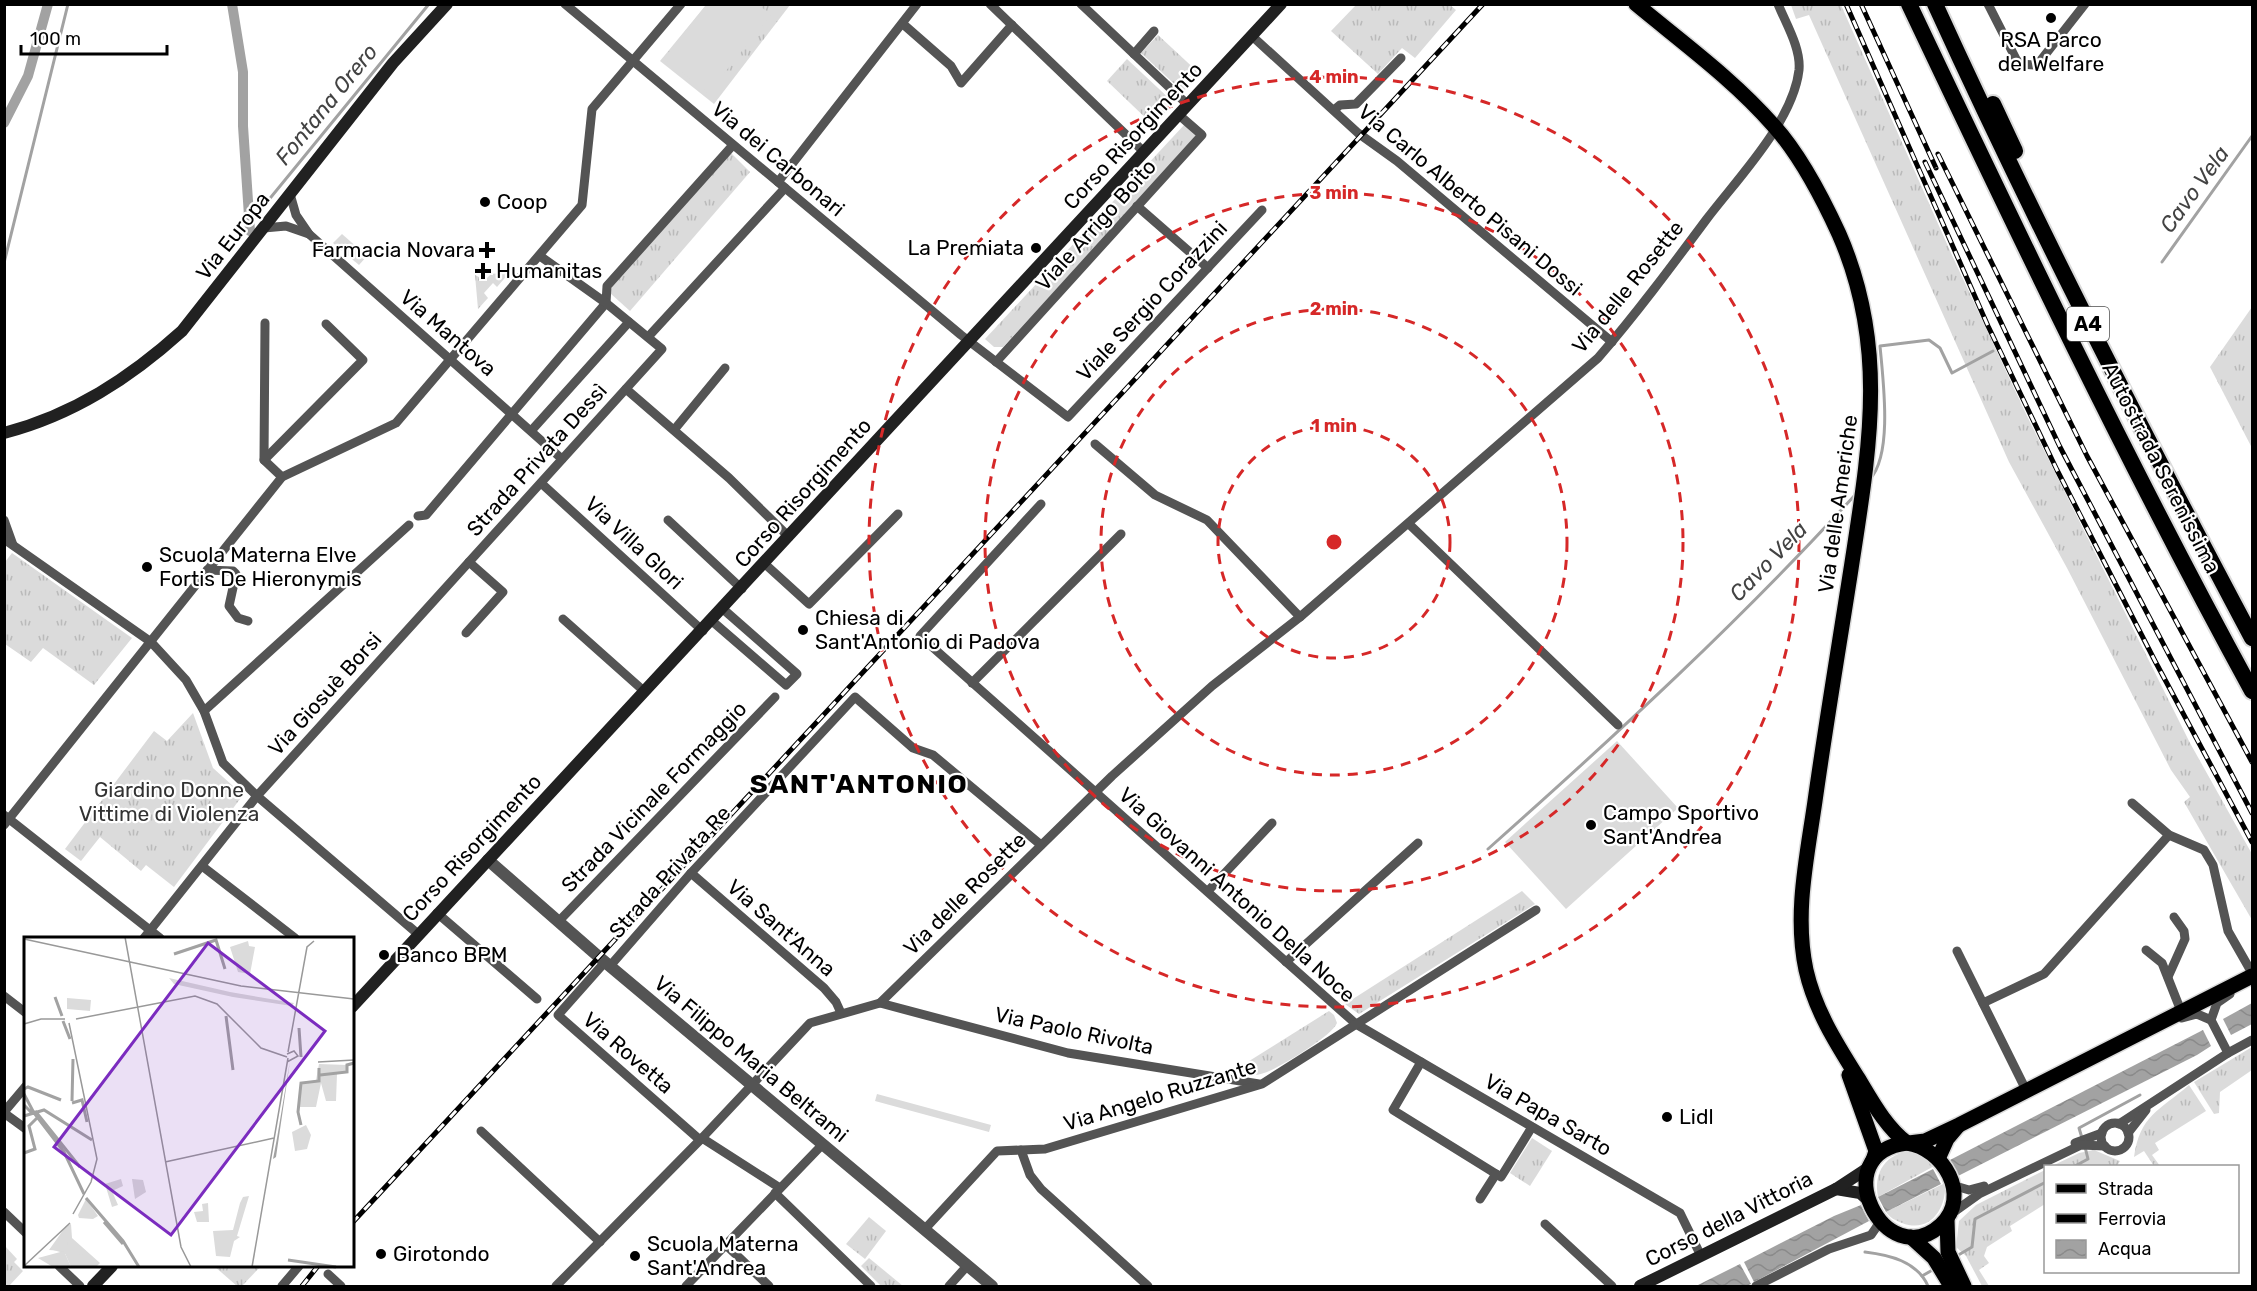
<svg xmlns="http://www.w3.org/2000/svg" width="2257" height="1291" viewBox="0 0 2257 1291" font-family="Rubik,sans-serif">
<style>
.grass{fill:url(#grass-tufts)}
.garden{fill:#dbdbdb}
.water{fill:url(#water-waves)}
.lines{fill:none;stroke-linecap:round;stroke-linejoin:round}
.stream{stroke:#a2a2a2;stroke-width:3}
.canal{stroke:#a2a2a2;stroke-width:10}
.primary-casing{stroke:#dbdbdb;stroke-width:18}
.motorway-casing{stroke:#dbdbdb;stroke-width:20}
.minor{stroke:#545454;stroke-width:9}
.tertiary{stroke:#545454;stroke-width:12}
.secondary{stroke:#212121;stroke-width:12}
.primary{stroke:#000;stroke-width:15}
.motorway{stroke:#000;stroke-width:16}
.rail-casing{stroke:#000;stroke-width:5}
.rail{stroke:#fff;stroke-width:3;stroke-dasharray:9;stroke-linecap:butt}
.ring{fill:none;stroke:#d62828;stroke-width:3;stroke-dasharray:10 8}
.poi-dot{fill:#000;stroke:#fff;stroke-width:2}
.labels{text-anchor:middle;stroke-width:4.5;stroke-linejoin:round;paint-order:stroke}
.shield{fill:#fff;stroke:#4c4c4c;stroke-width:1.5}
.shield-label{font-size:20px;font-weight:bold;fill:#000}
.poi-label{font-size:21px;fill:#000;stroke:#fff;text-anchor:start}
.street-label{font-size:21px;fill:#000;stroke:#fff}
.park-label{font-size:21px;fill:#323232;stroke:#fff}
.water-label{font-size:22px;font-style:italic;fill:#434343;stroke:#fff}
.district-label{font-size:27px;font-weight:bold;letter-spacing:1.5px;fill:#000;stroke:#fff}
.inset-river{fill:none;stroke:#a2a2a2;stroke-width:3}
.inset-road{fill:none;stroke:#999;stroke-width:1.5}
.view{fill:#7b2cbf;fill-opacity:0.15;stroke:#7b2cbf;stroke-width:3}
.inset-edge{fill:none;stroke:#000;stroke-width:3}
.centre{fill:#d62828;stroke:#fff;stroke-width:3}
.ring-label{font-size:18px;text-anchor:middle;font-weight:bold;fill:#d62828;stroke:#fff;stroke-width:4.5;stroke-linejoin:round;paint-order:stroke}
</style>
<defs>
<pattern id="grass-tufts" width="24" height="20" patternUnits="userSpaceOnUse" patternTransform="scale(1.5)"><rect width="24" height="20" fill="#dbdbdb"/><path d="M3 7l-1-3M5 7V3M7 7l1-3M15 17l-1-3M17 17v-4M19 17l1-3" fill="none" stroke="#bababa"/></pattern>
<pattern id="water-waves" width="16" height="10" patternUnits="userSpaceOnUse" patternTransform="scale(1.5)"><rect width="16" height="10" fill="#a2a2a2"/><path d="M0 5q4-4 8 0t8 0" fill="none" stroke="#8a8a8a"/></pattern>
</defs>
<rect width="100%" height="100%" fill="#fff"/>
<g class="grass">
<path d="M706 5H790L714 104 660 61Z"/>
<path d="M1356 5H1450L1456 10 1415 58 1402 48 1378 74 1331 31Z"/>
<path d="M1791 5H1841L1951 253 2027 416 2190 743 2252 854V920L2184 802 2190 797 2171 770 2067 568 2009 462 1809 15 1796 19Z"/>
<path d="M1158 35 1200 74 1183 92 1141 53Z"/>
<path d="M1127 59 1174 103 1153 125 1107 81Z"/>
<path d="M1185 124 1195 133 1196 138 1003 347H994L985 339Z"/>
<path d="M730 152 750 172 630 311 610 293 612 286Z"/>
<path d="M342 234 367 256 359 265 333 243Z"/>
<path d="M510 272 497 287 493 283 484 293 488 298 478 309 475 275 485 280 491 274Z"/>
<path d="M2252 307V448L2210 367Z"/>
<path d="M12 553 132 638 94 685 43 648 31 662 5 644V562Z"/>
<path d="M193 713 213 768 243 795 174 887 146 865 141 871 100 837 81 861 65 849 154 731 167 741Z"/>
<path d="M1522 891 1535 904 1359 1014 1345 1004Z"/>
<path d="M1329 1011 1334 1015 1337 1023C1332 1036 1282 1066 1267 1072 1255 1077 1242 1076 1230 1073Z"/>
<path d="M2252 1047V1070L2220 1092 2219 1113 2214 1114 2194 1082Z"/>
<path d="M2189 1085 2206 1111 2155 1143 2159 1150 2152 1155 2160 1166H2154L2144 1151 2134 1157C2140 1115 2159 1111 2189 1085Z"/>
<path d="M1532 1138 1552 1151 1530 1186 1510 1173Z"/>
<path d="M2094 1150 2120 1161 2117 1166H2052L2079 1153Z"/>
<path d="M1912 1151 1921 1153 1936 1165 1878 1197C1873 1172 1886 1153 1912 1151Z"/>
<path d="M2045 1170V1204L2010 1226 2012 1231 1987 1247 1984 1256 1989 1263 1979 1270 1989 1286H1982L1966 1256 1956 1247 1959 1221 1976 1205Z"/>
<path d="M1945 1183C1947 1208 1930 1234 1902 1223 1895 1220 1890 1218 1886 1212Z"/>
<path d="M869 1217 886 1231 865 1259 846 1244Z"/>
<path d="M5 1246 17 1259 14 1262 23 1271 9 1286H5Z"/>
<path d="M869 1258 903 1286H881L861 1266Z"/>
<path d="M214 1266H261L242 1286H237Z"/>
</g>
<g class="garden">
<path d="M706 5H759L771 15 708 93 664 58Z"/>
<path d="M1617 741 1678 808 1566 909 1505 842Z"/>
<path d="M877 1094 991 1125 989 1132 875 1101Z"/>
</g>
<g class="water">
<path d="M2252 1003V1024L2231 1035 2223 1019Z"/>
<path d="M2203 1030 2211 1046 2197 1055 1958 1176 1950 1160Z"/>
<path d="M1933 1169 1941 1184 1886 1212 1878 1197Z"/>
<path d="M1861 1205 1869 1221 1754 1282 1744 1262 1834 1216Z"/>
<path d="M1740 1264 1751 1284 1746 1286H1696Z"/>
</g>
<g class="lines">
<g class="stream">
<path d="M249 224 429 4"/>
<path d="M2162 262 2252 136"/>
<path d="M4 263 68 4"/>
<path d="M1870 479C1893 454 1883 380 1880 346L1929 340 1940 348 1952 373 1993 351"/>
<path d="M1488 849C1615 736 1740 621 1855 495"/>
<path d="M2082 1138 2079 1128 2140 1095"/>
<path d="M2075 1166 2088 1159 2085 1147"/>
<path d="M1865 1252C1889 1255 1917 1261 1928 1286"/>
<path d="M1955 1257 1972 1247 1975 1219 2046 1182"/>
<path d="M1922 1276 1936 1268"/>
</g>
<g class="canal">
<path d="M232 4 243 72V126L250 231"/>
<path d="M4 123 28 76 48 4"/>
</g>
<defs>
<g id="primary">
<path d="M1636 4C1683 43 1734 80 1774 126 1801 156 1822 197 1839 234 1889 348 1869 451 1851 569 1839 646 1826 723 1815 801 1807 857 1794 914 1806 970 1815 1010 1836 1043 1858 1078 1872 1101 1885 1126 1907 1143"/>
<path d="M1849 1075 1876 1151 1873 1160"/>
<path d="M1907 1143C1943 1148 1972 1196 1941 1225 1885 1276 1823 1153 1907 1143Z"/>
<path d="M1909 1143 1925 1141 1959 1125 2252 976"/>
<path d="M1938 1159 1947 1139 1958 1126"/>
<path d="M1947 1219 1948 1252 1964 1286"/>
<path d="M1911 1237 1934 1258 1951 1286"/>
</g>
<g id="motorway">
<path d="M1909 4C2019 236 2129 466 2252 691"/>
<path d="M1935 4C2033 219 2141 429 2252 638"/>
<path d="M1993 104 2015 151"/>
</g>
</defs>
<use href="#primary" class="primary-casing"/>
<use href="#motorway" class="motorway-casing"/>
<g class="minor">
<path d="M565 4 961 335 1068 417 1262 210"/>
<path d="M990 4 1144 152"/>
<path d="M1081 4 1134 54"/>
<path d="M1988 4 2016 59 2020 64 2035 65 2041 60 2085 4"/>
<path d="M903 24 951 66 961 83 1012 25"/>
<path d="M1154 31 1134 54 1188 105"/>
<path d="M1252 36 1358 133 1397 161 1612 342"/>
<path d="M1334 110 1340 105 1356 104 1401 58"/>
<path d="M778 182 917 4"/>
<path d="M290 194 296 215 309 234 562 459"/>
<path d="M1137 206 1208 268"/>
<path d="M264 228 286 226 309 234"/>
<path d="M606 303 607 286 733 145"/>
<path d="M265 323 264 460 282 477"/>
<path d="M648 337 785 188"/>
<path d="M996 362 1202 135 1179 115"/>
<path d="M626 389 729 478 789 537"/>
<path d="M674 430 725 368"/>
<path d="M531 431 629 322"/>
<path d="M1095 444 1155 495 1207 520 1300 617"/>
<path d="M264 460 363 360 326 324"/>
<path d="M541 483 703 631"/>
<path d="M1041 504 920 636 1356 1024 1680 1213 1701 1256"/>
<path d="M418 516 426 515 606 303"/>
<path d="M4 520 13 545"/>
<path d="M668 520 742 589"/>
<path d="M1409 524 1618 725"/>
<path d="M4 539 151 642 186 680 204 711 223 763 257 796 418 934"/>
<path d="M765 564 809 604 898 514"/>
<path d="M207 570 233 571 236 574 229 606 238 618 248 621"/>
<path d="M563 619 645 692"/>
<path d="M712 621 786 685 797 674 723 609"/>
<path d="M466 633 503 592 469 562 662 349 606 303 540 256"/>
<path d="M972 683 1121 534"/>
<path d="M204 711 409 525"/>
<path d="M2132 803 2169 835 2204 850 2213 865 2228 931 2252 973"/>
<path d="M4 815 160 938"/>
<path d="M4 825 282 477 396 423 582 205 592 109 681 4"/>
<path d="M202 866 295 938"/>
<path d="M691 873 824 988 836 1002 841 1013"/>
<path d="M1208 891 1272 823"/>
<path d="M437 913 537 999"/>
<path d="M558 922 775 697"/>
<path d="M144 938 257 796 469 562"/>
<path d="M2146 950 2162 963 2181 1011"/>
<path d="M1957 951 2026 1090"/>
<path d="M605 962 558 1015 700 1140"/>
<path d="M1286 962 1418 843"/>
<path d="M610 966 691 873 855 697 913 748 933 755 1041 845"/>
<path d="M2168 977 2185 939 2184 931 2174 917"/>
<path d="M4 996 26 1013"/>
<path d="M880 1003 1068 1053 1259 1084"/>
<path d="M1983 1003 2044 974 2169 835"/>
<path d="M2182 1018 2197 1014 2211 1020 2217 1003 2230 994"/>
<path d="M2211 1020 2228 1053"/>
<path d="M1421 1062 1393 1110 1501 1177 1532 1127"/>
<path d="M4 1112 26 1086"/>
<path d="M4 1113 26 1129"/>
<circle cx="2115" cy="1137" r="14"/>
<path d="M2119 1124 2228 1053 2252 1040"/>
<path d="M481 1131 600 1242"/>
<path d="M2128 1133 2146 1110"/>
<path d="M702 1138 780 1188"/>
<path d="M2075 1143 2102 1133"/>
<path d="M1021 1150 1030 1175 1041 1189 1148 1286"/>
<path d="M1952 1185 1969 1190 1984 1186"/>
<path d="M775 1193 871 1286"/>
<path d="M1480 1199 1496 1174"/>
<path d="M4 1212 26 1233"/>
<path d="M1951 1214 1979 1194 2081 1145 2105 1146"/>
<path d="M1545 1224 1612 1286"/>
<path d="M924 1230 997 1151 1045 1149 1262 1084 1536 910"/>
<path d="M726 1245 769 1286"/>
<path d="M59 1266 80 1286"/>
<path d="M328 1274 341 1286"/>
<path d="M282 1286 299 1266"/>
<path d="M556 1286 702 1138 810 1023 880 1003 1112 776 1212 686 1300 617 1598 358C1636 314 1671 267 1706 220 1737 179 1793 122 1799 70 1801 48 1786 24 1778 4"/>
<path d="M686 1286 822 1145"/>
<path d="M949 1286 967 1266"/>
<path d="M1756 1286 1829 1249 1871 1235 1880 1222"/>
</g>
<path class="tertiary" d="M488 860 599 957 992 1286"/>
<g class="secondary">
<path d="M4 433C73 415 130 378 182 331L393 63 447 4"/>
<path d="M352 1007 1281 4"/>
<path d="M1836 1189 1860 1193 1868 1200"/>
<path d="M93 1286 112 1266"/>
<path d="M1640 1286 1836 1189 1868 1168"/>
</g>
<use href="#primary" class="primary"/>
<use href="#motorway" class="motorway"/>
<defs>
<g id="rail">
<path d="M1846 4 1988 326 2057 470 2155 661 2252 842"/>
<path d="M1861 4 1936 168"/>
<path d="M1938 154 2087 456 2252 762"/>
<path d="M1925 162 2060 447 2252 813"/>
<path d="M352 1223 1483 4"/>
<path d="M302 1286 318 1266"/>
</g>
</defs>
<use href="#rail" class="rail-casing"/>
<use href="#rail" class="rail"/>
</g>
<g class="ring">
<circle cx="1334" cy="542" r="116"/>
<circle cx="1334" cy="542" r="233"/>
<circle cx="1334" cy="542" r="349"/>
<circle cx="1334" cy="542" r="465"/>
</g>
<g class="poi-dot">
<circle cx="2051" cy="18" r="6"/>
<circle cx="485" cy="202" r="6"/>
<circle cx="1036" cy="248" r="6"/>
<path d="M484 241h6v6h6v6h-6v6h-6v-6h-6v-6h6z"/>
<path d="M480 262h6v6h6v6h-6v6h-6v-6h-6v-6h6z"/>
<circle cx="147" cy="567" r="6"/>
<circle cx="803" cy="630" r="6"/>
<circle cx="1591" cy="825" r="6"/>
<circle cx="384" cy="955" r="6"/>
<circle cx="1667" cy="1117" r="6"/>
<circle cx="381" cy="1254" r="6"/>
<circle cx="635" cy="1256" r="6"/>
</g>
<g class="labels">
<rect class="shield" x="2067" y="307" width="42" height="34" rx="4.5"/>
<g class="shield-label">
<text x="2088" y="331">A4</text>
</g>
<g class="poi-label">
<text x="2051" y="47" text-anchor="middle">RSA Parco<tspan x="2051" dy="24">del Welfare</tspan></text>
<text x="497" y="209">Coop</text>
<text x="1024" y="255" text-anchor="end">La Premiata</text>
<text x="475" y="257" text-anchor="end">Farmacia Novara</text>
<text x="496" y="278">Humanitas</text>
<text x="159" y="562">Scuola Materna Elve<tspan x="159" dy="24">Fortis De Hieronymis</tspan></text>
<text x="815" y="625">Chiesa di<tspan x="815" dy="24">Sant'Antonio di Padova</tspan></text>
<text x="1603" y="820">Campo Sportivo<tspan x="1603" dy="24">Sant'Andrea</tspan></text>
<text x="396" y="962">Banco BPM</text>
<text x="1679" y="1124">Lidl</text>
<text x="647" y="1251">Scuola Materna<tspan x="647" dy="24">Sant'Andrea</tspan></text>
<text x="393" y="1261">Girotondo</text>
</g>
<g class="street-label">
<text transform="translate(1133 136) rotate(-47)" y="7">Corso Risorgimento</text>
<text transform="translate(778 159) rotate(40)" y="7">Via dei Carbonari</text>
<text transform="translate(1470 200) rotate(40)" y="7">Via Carlo Alberto Pisani Dossi</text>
<text transform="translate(1096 225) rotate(-48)" y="7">Viale Arrigo Boito</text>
<text transform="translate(233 236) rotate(-52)" y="7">Via Europa</text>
<text transform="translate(1628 287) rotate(-51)" y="7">Via delle Rosette</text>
<text transform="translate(1152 301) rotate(-47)" y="7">Viale Sergio Corazzini</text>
<text transform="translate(448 333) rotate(41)" y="7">Via Mantova</text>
<text transform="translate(537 460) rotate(-48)" y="7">Strada Privata Dessì</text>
<text transform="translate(2161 468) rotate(63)" y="7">Autostrada Serenissima</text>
<text transform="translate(803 493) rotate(-48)" y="7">Corso Risorgimento</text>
<text transform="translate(1838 504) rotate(-82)" y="7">Via delle Americhe</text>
<text transform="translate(634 543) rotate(43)" y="7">Via Villa Glori</text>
<text transform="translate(325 694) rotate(-48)" y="7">Via Giosuè Borsi</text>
<text transform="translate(654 797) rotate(-46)" y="7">Strada Vicinale Formaggio</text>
<text transform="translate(472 848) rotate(-47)" y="7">Corso Risorgimento</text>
<text transform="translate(670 872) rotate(-48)" y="7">Strada Privata Re</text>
<text transform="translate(965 894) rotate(-45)" y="7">Via delle Rosette</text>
<text transform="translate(1237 895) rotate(42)" y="7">Via Giovanni Antonio Della Noce</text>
<text transform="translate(781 928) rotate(41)" y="7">Via Sant'Anna</text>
<text transform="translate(1074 1031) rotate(12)" y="7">Via Paolo Rivolta</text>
<text transform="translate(628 1053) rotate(41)" y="7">Via Rovetta</text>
<text transform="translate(751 1059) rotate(40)" y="7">Via Filippo Maria Beltrami</text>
<text transform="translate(1160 1095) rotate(-17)" y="7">Via Angelo Ruzzante</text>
<text transform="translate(1548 1115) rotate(30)" y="7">Via Papa Sarto</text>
<text transform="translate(1729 1219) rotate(-27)" y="7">Corso della Vittoria</text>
</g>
<g class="park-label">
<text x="169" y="797">Giardino Donne<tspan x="169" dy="24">Vittime di Violenza</tspan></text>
</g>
<g class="water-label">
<text transform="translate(326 104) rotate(-51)" y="8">Fontana Orero</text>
<text transform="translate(2194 189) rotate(-54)" y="8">Cavo Vela</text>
<text transform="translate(1768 561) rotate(-46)" y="8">Cavo Vela</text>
</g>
<g class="district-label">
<text x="859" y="793">SANT'ANTONIO</text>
</g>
</g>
<g transform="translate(24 937)">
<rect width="330" height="330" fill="#fff"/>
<path d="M224 4 225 9 231 10 226 37 214 35 206 10ZM145 41 206 55 270 66 268 69 209 60 150 47ZM295 127 323 128 324 135 313 137 312 164H302L297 146 292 170H274L277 146 292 143ZM282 188 287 198 283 212 271 214 268 195ZM97 242 99 249 88 254 94 268 88 270 81 247ZM108 242 119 243 122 255 111 262ZM225 259 213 299 216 300 210 304 206 320 192 319 189 294 209 293 216 266 219 260ZM62 262 74 279 69 282 55 281 54 278ZM184 266 185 285H173L170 275 179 274 178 267ZM47 287 48 301 76 326 72 330H47L40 314 25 313 42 289Z" fill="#dbdbdb"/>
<path d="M43 296 47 300H43L44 312 62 317 46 318 26 312Z" fill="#dbdbdb"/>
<path d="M43 61 67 63 66 74 43 72ZM40 314 47 330H29L14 321Z" fill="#dbdbdb"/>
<path d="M266 124 252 220 249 222 253 201Z" fill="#a2a2a2"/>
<path class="inset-river" d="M150 17 192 3 201 32M31 60 38 79M202 79 209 133M39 84 46 102M275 91 277 120M296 138 323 135V128L330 126M0 152 4 150 37 163M0 157 10 176 40 215 60 257M48 164 49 122M48 166 58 163 63 185M0 168 8 176 12 175 56 230M0 179 20 173 68 203M277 188 274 175 277 146 295 144V131M0 216 11 212 5 189 13 181M62 261 99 304 115 330M80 285 99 307M264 323 312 330"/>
<path class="inset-road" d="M101 0 157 310 167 330M0 2 217 49 330 62M52 82 171 59 193 67 237 111 263 120M45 86 73 222 67 245 49 277M0 87 17 82H41M264 115 283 10 290 4M263 125 274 119 270 114 263 117M294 125 330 123M141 225 250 201M0 329 46 286M228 330 264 121"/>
<path class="view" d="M184 6 301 94 147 298 30 210Z"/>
<rect width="330" height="330" class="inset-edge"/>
</g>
<circle cx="1334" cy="542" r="9" class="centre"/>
<g class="ring-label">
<text x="1334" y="83">4 min</text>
<text x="1334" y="199">3 min</text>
<text x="1334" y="315">2 min</text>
<text x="1334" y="432">1 min</text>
</g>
<rect width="2257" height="1291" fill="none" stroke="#000000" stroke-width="12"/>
<rect x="2044" y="1165" width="195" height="108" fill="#ffffff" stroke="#999999" stroke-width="1.5"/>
<rect x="2056" y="1184" width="30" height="9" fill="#000000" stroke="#999999" stroke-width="1.5"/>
<text x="2098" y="1195" font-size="18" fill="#000000">Strada</text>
<rect x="2056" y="1214" width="30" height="9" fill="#000000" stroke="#999999" stroke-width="1.5"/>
<text x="2098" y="1225" font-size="18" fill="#000000">Ferrovia</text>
<rect x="2056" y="1240" width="30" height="18" fill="url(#water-waves)" stroke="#999999" stroke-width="1.5"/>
<text x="2098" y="1255" font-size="18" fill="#000000">Acqua</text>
<path d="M21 45v9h146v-9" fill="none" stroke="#000000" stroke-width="3"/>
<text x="30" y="45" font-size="18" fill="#000000" stroke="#ffffff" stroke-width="4.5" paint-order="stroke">100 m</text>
</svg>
